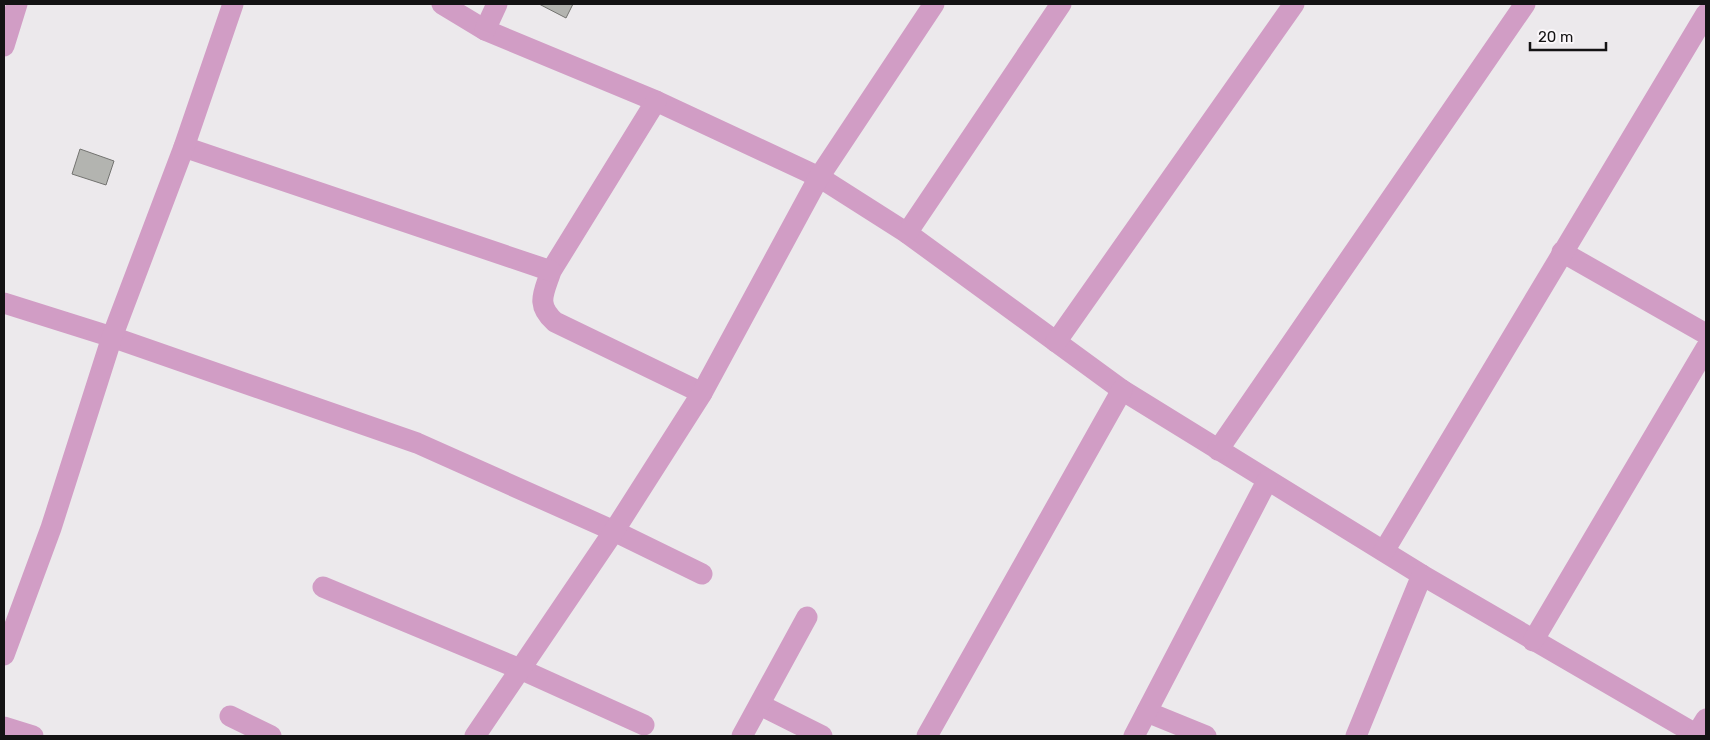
<svg xmlns="http://www.w3.org/2000/svg" width="1710" height="740" viewBox="0 0 1710 740" font-family="Rubik,sans-serif">
<style>
.building{fill:#b3b4b0;stroke:#737370}
.lines{fill:none;stroke-linecap:round;stroke-linejoin:round}
.minor{stroke:#d19dc5;stroke-width:21}
</style>
<rect width="100%" height="100%" fill="#ece9ec"/>
<g class="building">
<path d="M539 4H573L566 18Z"/>
<path d="M80 149 114 161 106 185 72 174Z"/>
</g>
<g class="lines">
<g class="minor">
<path d="M442 4 485 30 656 101 819 177 907 233 1122 390 1422 575 1699 736"/>
<path d="M485 30 497 4"/>
<path d="M4 46 17 4"/>
<path d="M656 101 551 271C544 293 535 304 555 322L702 393"/>
<path d="M184 147 551 271"/>
<path d="M907 233 1061 4"/>
<path d="M1562 252 1706 334"/>
<path d="M4 303 112 337 417 443 614 531 702 574"/>
<path d="M1056 342 1294 4"/>
<path d="M1218 450 1525 4"/>
<path d="M1384 551 1706 14"/>
<path d="M323 587 520 669 644 725"/>
<path d="M1533 641 1706 348"/>
<path d="M4 655 51 528 112 337 184 147 233 4"/>
<path d="M760 705 822 736"/>
<path d="M1147 712 1206 736"/>
<path d="M230 716 271 736"/>
<path d="M4 727 33 736"/>
<path d="M1696 735 1706 719"/>
<path d="M475 736 614 531 702 393 819 177 934 4"/>
<path d="M742 736 807 617"/>
<path d="M927 736 1122 390"/>
<path d="M1134 736 1267 481"/>
<path d="M1356 736 1422 575"/>
</g>
</g>
<rect width="1710" height="740" fill="none" stroke="#141314" stroke-width="10"/>
<path d="M1530 42v8h76v-8" fill="none" stroke="#141314" stroke-width="2.5"/>
<text x="1538" y="42" font-size="15" fill="#141314" stroke="#faf6f9" stroke-width="4" paint-order="stroke">20 m</text>
</svg>
